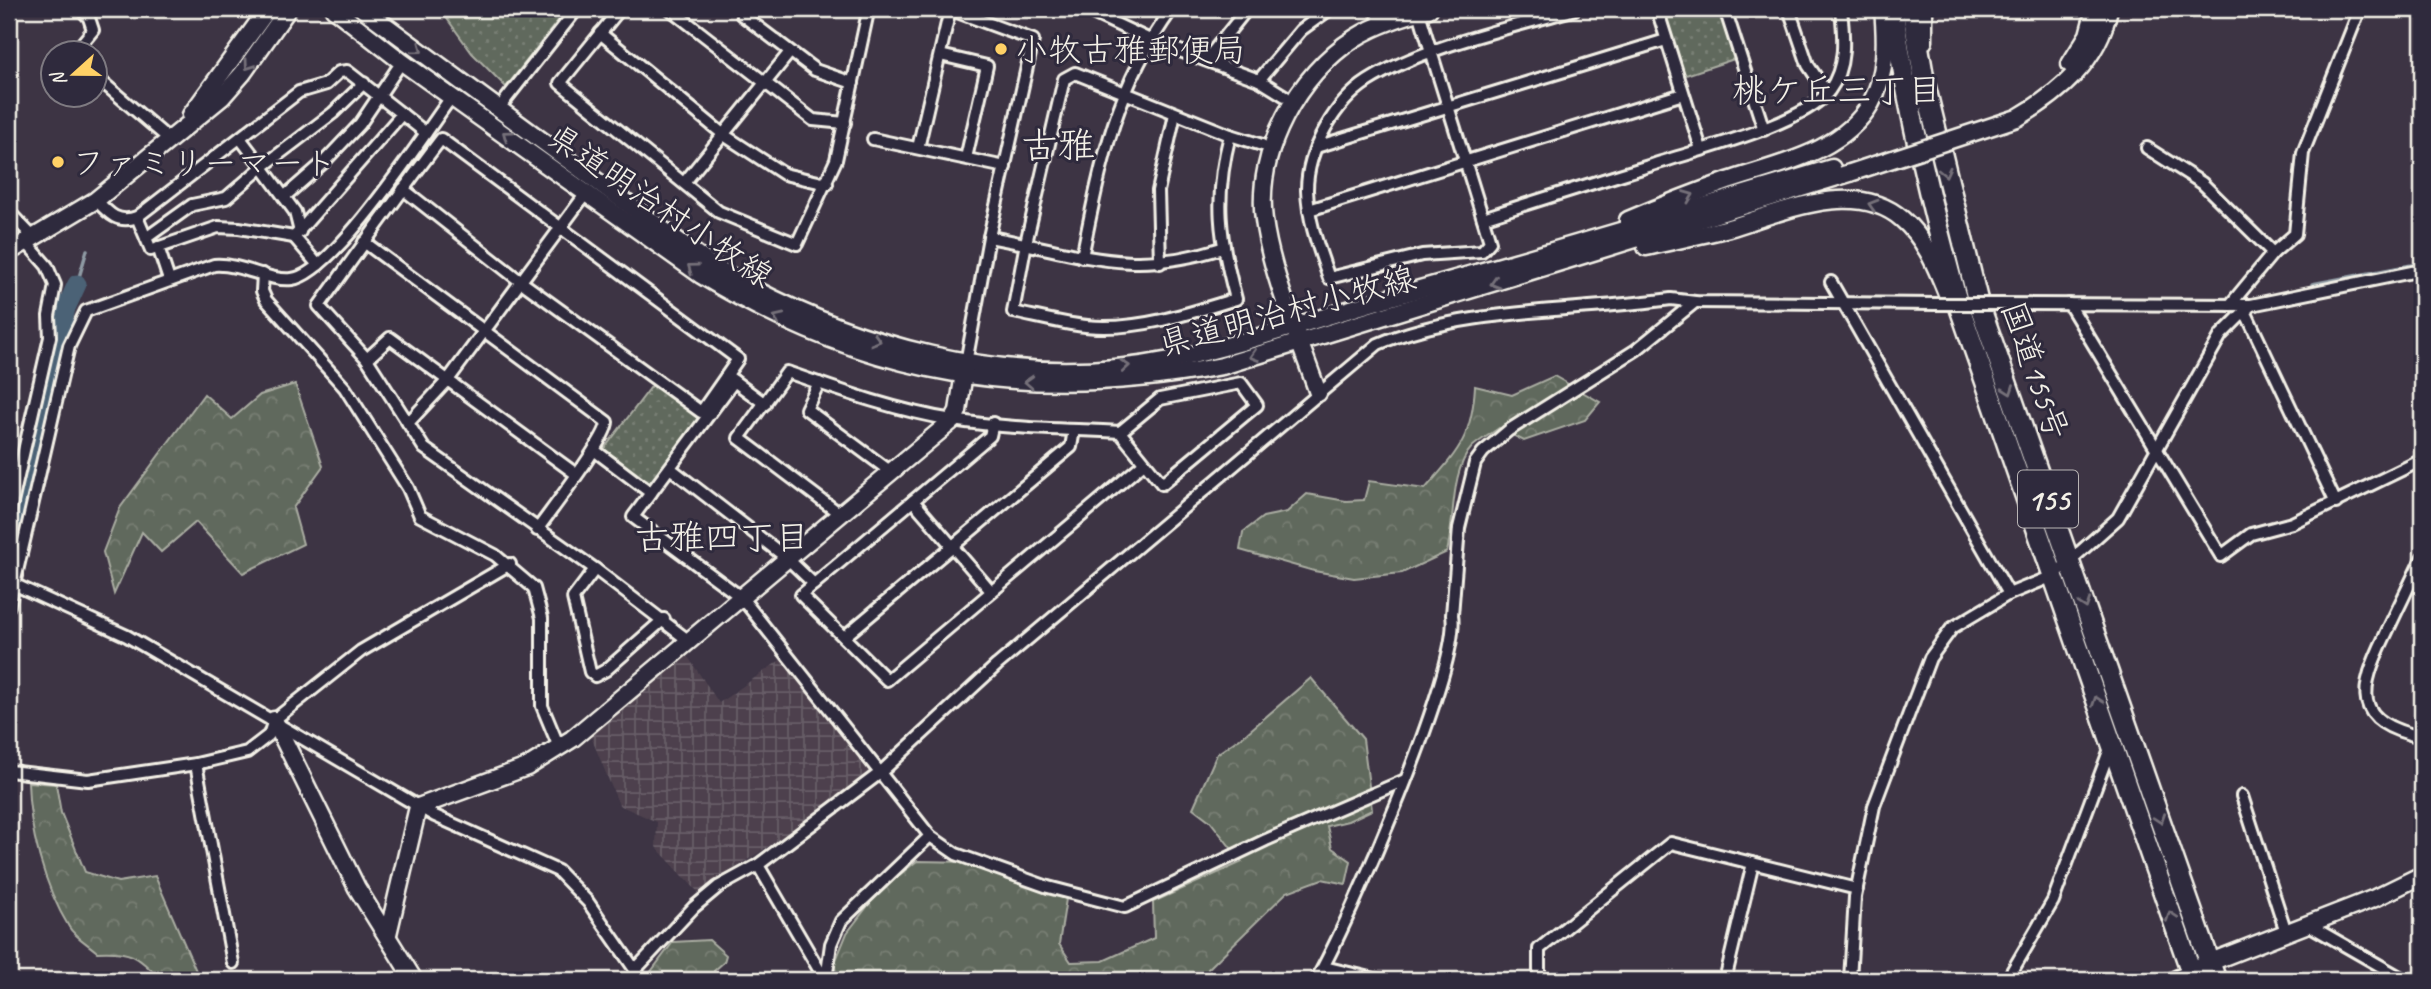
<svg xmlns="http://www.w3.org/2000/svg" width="2431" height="989" viewBox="0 0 2431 989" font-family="Caveat,'Klee One',sans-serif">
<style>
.industrial{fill:url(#industrial-grid)}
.grass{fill:url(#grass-dots);stroke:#aaada2;stroke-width:2}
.forest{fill:url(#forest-crowns);stroke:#aaada2;stroke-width:2}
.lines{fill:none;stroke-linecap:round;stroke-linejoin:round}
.stream{stroke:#8f9ba4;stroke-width:3.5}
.river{stroke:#4b6276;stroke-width:19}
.street-casing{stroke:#f4f1e8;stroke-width:16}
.secondary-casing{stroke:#f4f1e8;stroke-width:21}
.highway-casing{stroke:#f4f1e8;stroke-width:24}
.street{stroke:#2f2a3d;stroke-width:10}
.secondary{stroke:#2f2a3d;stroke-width:16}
.highway{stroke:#2f2a3d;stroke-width:19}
.street-bridge-casing{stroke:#f4f1e8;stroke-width:16;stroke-linecap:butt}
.secondary-bridge-casing{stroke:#f4f1e8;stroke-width:21;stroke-linecap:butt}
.street-bridge{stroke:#2f2a3d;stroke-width:10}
.secondary-bridge{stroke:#2f2a3d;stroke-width:16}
.oneway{stroke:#747079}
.poi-dot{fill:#ffd166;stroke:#2f2a3d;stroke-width:2.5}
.labels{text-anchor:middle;stroke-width:6;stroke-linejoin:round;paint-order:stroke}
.shield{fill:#2f2a3d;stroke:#b9b5b5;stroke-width:2}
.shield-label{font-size:32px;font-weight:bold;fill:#f4f1e8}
.poi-label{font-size:33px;fill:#f4f1e8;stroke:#2f2a3d;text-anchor:start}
.street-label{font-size:33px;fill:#f4f1e8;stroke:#2f2a3d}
.neighbourhood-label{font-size:35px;fill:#f4f1e8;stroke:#2f2a3d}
.quarter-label{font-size:37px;fill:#f4f1e8;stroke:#2f2a3d}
</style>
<defs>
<pattern id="industrial-grid" width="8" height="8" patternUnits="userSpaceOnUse" patternTransform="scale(1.75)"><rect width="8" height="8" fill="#4d414d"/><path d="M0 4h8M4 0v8" fill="none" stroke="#675d67"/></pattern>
<pattern id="grass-dots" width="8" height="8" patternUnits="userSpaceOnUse" patternTransform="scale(1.75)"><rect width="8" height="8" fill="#61695d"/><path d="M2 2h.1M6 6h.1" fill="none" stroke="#787f74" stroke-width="1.8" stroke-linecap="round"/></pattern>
<pattern id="forest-crowns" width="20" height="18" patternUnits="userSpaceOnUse" patternTransform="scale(1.75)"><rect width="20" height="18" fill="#61695d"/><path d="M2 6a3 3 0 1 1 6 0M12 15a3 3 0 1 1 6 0" fill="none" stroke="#787f74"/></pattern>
</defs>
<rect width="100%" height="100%" fill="#3d3444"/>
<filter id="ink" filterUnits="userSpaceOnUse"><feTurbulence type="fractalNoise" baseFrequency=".0143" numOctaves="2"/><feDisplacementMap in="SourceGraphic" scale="14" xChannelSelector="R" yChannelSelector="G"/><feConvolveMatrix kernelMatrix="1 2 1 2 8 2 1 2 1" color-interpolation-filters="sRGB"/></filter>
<g filter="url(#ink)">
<path class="industrial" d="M683 656 688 657 719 703 783 658 870 770 835 803 698 892 656 847 657 822 619 805 589 732Z"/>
<g class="grass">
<path d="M440 9H567L506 87 472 53Z"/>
<path d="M1662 9H1720L1737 58 1683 76Z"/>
<path d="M654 383 700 418 650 484 604 449Z"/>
</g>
<g class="forest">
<path d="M1554 376 1600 402 1585 420 1524 441 1499 428C1491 434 1480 440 1472 447 1450 471 1455 520 1447 552L1402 573 1354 578 1314 571 1240 550 1243 532 1263 517 1287 512 1307 494 1346 501 1364 500 1369 481 1425 489C1458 451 1472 438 1475 386L1512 395Z"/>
<path d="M295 384 323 466 293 508 303 544 243 573 196 522 161 552 142 532 114 594 103 552 120 508 204 394 232 419 260 395Z"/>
<path d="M1311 678 1363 739 1372 810 1348 821 1327 826 1332 848 1351 861 1346 884 1322 879 1287 892 1208 969V980H832L829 977 847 933 880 890 917 861 970 862 1066 899 1059 944 1071 962 1103 961 1154 938 1153 902 1242 862 1210 821 1193 808 1217 754 1247 733Z"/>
<path d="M28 782 56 784 61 813 85 872 118 882 155 876 200 980H161C137 956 132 950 97 952 88 944 74 936 69 927 44 886 29 829 28 782Z"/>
<path d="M709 940 726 955 724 962 714 971 715 980H649L647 977 673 942Z"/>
</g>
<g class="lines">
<g class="stream">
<path d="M77 284 87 250"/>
<path d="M2312 284 2422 263"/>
</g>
<path class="river" d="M9 554 66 308 77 284"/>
<defs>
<g id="street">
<path d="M620 9 560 83 719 212 797 244 836 160 868 12 860 9"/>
<path d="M670 9 813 120 845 123"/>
<path d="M744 9 742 15 815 70 853 83"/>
<path d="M949 9 1033 40 989 237 966 363"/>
<path d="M1084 9 1150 40 1259 80 1301 30 1330 9"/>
<path d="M1375 9 1378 16"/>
<path d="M1657 9 1701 149"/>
<path d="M1725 9 1764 130"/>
<path d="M1789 9 1808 65 1827 93"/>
<path d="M1419 12C1442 89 1467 165 1490 242L1482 251 1422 255 1329 278C1319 249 1308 221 1307 190 1307 150 1335 102 1368 81 1424 46 1511 28 1575 9"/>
<path d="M600 33 724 135 784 174 827 184"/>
<path d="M75 52 93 30 89 18 81 9"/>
<path d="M940 55 987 66 966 158"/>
<path d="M1207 59 1247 9"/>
<path d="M1075 73 1230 135C1214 197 1219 237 1236 299 1192 312 1150 327 1104 327 1074 327 1043 318 1013 312L1026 243 1064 79Z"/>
<path d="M94 75 170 140"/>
<path d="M1259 80 1285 96"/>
<path d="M499 108 577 9"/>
<path d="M1230 135 1262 145"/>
<path d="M240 138 262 167 333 113 364 83"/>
<path d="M873 139 1005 167"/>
<path d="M1316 147 1666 40"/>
<path d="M918 148 950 10"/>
<path d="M2147 148 2202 183 2273 253"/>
<path d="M684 183 790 52"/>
<path d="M403 189 520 281 701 412 738 359 441 139C399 194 359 250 319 306L367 359 424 448 595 569 689 641"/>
<path d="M284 197 323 163 360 124 397 69"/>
<path d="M96 200C109 214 118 224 137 217L299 92 326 84 339 72 347 71 426 133"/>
<path d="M1309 210 1683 94"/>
<path d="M9 212 34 238"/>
<path d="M137 217 151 250 218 227 239 228 294 237 402 114"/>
<path d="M1483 218C1539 200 1596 182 1652 165 1694 151 1802 125 1829 91 1847 67 1844 37 1841 9"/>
<path d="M294 237 318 265"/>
<path d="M989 237C1080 253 1129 278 1222 248"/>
<path d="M146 238 192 205 226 198 262 167 295 212 300 232"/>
<path d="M364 242 607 422C608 437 549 513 537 530"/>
<path d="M158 247 169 280"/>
<path d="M1082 257C1101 163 1115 88 1172 9"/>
<path d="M1160 263 1158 191 1175 114"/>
<path d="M263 274 262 291 266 300 345 388 408 488 420 516 495 555 534 588 542 618V706L559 747"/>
<path d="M1831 282 2009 594"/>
<path d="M1997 304 2251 305 2422 270"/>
<path d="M2069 304 2221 556 2251 534 2292 523 2422 460"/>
<path d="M2230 305 2273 253 2295 234 2303 153 2360 9"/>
<path d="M2245 311 2336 503"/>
<path d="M367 359 390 338 576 474"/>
<path d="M730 378 765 404"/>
<path d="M734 381 633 517 742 598 930 836 956 854 1048 887 1125 907 1266 840 1405 780"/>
<path d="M819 383 806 409 891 472"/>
<path d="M408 423 448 380 587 192"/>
<path d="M993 423 990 436 801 595 887 680 1144 463"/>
<path d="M594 450 651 493"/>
<path d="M670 468 788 559 814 584"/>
<path d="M913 501 991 591"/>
<path d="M840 514 739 438 787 372C841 391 897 411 953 420 1008 429 1065 429 1120 432L1160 399 1241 383 1257 405 1162 484 1120 432"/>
<path d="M9 516 50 337 49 316 55 285 47 266 26 242"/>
<path d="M2422 558C2410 584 2397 610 2385 636 2359 690 2351 722 2422 737"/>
<path d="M595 569 573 598 590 672 595 676 606 670 664 619"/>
<path d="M9 582 127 636 435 816 558 871 588 902 642 980"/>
<path d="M9 606 69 346 86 311 214 265C242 263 269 282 292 279 334 274 425 133 452 96"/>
<path d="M844 637 1071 447 1074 430"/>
<path d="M196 764 233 963"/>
<path d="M9 771 88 780 196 764 247 752 269 735 274 720 361 651 510 564"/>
<path d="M2242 796 2286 932"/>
<path d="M758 865 825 980"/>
<path d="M2309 925 2405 980"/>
<path d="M1324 967 1379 980"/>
<path d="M635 970 694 907 718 887 758 865 880 773 997 665 1378 344C1462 308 1579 312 1671 299L1695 302 1936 304"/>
<path d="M826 980 831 944 841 921 930 836"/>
<path d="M1316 980C1347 927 1462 666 1452 615L1459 528 1475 463 1483 452 1509 430 1636 350 1695 302"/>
<path d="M1539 980V949L1671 843 1857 889"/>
<path d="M1725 980 1753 863"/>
<path d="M1850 980 1855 897 1874 806 1930 658 1952 628 2009 594 2053 576 2118 518 2221 335 2251 305"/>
<path d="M2007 980 2053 901 2111 746"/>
<path d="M2168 980 2190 970"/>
</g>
<g id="secondary">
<path d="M334 9 402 62 701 275C869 377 1030 403 1222 366L1850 173"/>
<path d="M363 9 708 263C845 346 1010 392 1170 360 1246 344 1326 315 1402 294 1546 254 1689 211 1832 168"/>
<path d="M1924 41V9"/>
<path d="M2070 64 2088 35 2095 9"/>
<path d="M191 115 268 9"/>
<path d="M2017 118C2060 93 2098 61 2109 9"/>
<path d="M1628 220C1661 206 1694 193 1728 181 1778 164 1842 153 1871 103 1887 74 1886 41 1883 9"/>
<path d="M1646 247C1673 241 1701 235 1729 228 1780 213 1855 178 1902 219 1927 240 1938 272 1950 301"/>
<path d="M9 252 96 200 222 97 243 73 288 9"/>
<path d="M1318 393C1300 341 1271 274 1264 220 1255 152 1298 74 1355 38 1377 24 1404 16 1429 9"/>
<path d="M274 720 357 888 414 980"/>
<path d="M388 934 418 807 527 767 572 739 953 420 958 411 965 367"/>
<path d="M2190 970 2375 898 2422 875"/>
</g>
<g id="highway">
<path d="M1893 9C1907 106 1930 203 1956 297L2194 980"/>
<path d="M1912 9 1925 85 1977 298 2216 980"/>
</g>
</defs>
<use href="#street" class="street-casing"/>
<use href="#secondary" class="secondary-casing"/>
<use href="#highway" class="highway-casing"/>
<use href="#street" class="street"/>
<use href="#secondary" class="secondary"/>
<use href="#highway" class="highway"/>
<defs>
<path id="street-bridge" d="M1936 304H1997"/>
<path id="secondary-bridge" d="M1850 173 2017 118"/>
</defs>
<use href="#street-bridge" class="street-bridge-casing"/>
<use href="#secondary-bridge" class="secondary-bridge-casing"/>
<use href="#street-bridge" class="street-bridge"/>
<use href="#secondary-bridge" class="secondary-bridge"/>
</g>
<defs><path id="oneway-chevron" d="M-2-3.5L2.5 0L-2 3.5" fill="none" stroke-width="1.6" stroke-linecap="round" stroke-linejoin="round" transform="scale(1.75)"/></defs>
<g class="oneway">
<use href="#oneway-chevron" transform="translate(418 49) rotate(36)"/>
<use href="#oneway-chevron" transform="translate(249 65) rotate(125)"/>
<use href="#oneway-chevron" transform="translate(507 135) rotate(-144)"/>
<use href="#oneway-chevron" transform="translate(1945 172) rotate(77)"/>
<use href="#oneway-chevron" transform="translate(1689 196) rotate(-21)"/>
<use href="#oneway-chevron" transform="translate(1873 205) rotate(-163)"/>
<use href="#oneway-chevron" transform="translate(692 268) rotate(-144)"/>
<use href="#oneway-chevron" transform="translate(1495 283) rotate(163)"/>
<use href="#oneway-chevron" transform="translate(778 318) rotate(-155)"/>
<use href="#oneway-chevron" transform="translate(876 340) rotate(16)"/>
<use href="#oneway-chevron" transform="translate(1254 356) rotate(163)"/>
<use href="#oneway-chevron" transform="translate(1125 366) rotate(-5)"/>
<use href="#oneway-chevron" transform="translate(1029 382) rotate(-177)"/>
<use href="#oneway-chevron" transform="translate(2009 390) rotate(70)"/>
<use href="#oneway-chevron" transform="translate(2085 604) rotate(71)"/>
<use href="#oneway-chevron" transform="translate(2097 701) rotate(-109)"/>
<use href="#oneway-chevron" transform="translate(2160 819) rotate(71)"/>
<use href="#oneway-chevron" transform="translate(2171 916) rotate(-109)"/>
</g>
</g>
<g class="poi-dot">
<circle cx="1001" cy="49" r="7"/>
<circle cx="58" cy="162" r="7"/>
</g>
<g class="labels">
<rect class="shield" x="2018" y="470.5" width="60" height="57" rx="5"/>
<g class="shield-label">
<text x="2048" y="510">155</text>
</g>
<g class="poi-label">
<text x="1015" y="61">小牧古雅郵便局</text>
<text x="72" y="174">ファミリーマート</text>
</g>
<g class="street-label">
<text transform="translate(661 205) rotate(34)" y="12">県道明治村小牧線</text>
<text transform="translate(1287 310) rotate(-15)" y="12">県道明治村小牧線</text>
<text transform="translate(2036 370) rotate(71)" y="12">国道155号</text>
</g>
<g class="neighbourhood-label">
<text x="1837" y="102">桃ケ丘三丁目</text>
<text x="722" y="549">古雅四丁目</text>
</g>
<g class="quarter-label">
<text x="1058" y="158">古雅</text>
</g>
</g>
<rect width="2431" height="989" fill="none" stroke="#2f2a3d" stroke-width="35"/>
<rect x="18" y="18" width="2396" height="954" fill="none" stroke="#f4f1e8" stroke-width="2.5" filter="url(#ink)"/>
<g transform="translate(74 74) rotate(249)"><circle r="33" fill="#2f2a3d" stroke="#7e7a81" stroke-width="2"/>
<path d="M0-5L12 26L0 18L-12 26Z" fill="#ffd166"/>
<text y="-10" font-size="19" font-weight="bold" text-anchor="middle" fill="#f4f1e8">N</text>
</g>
</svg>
